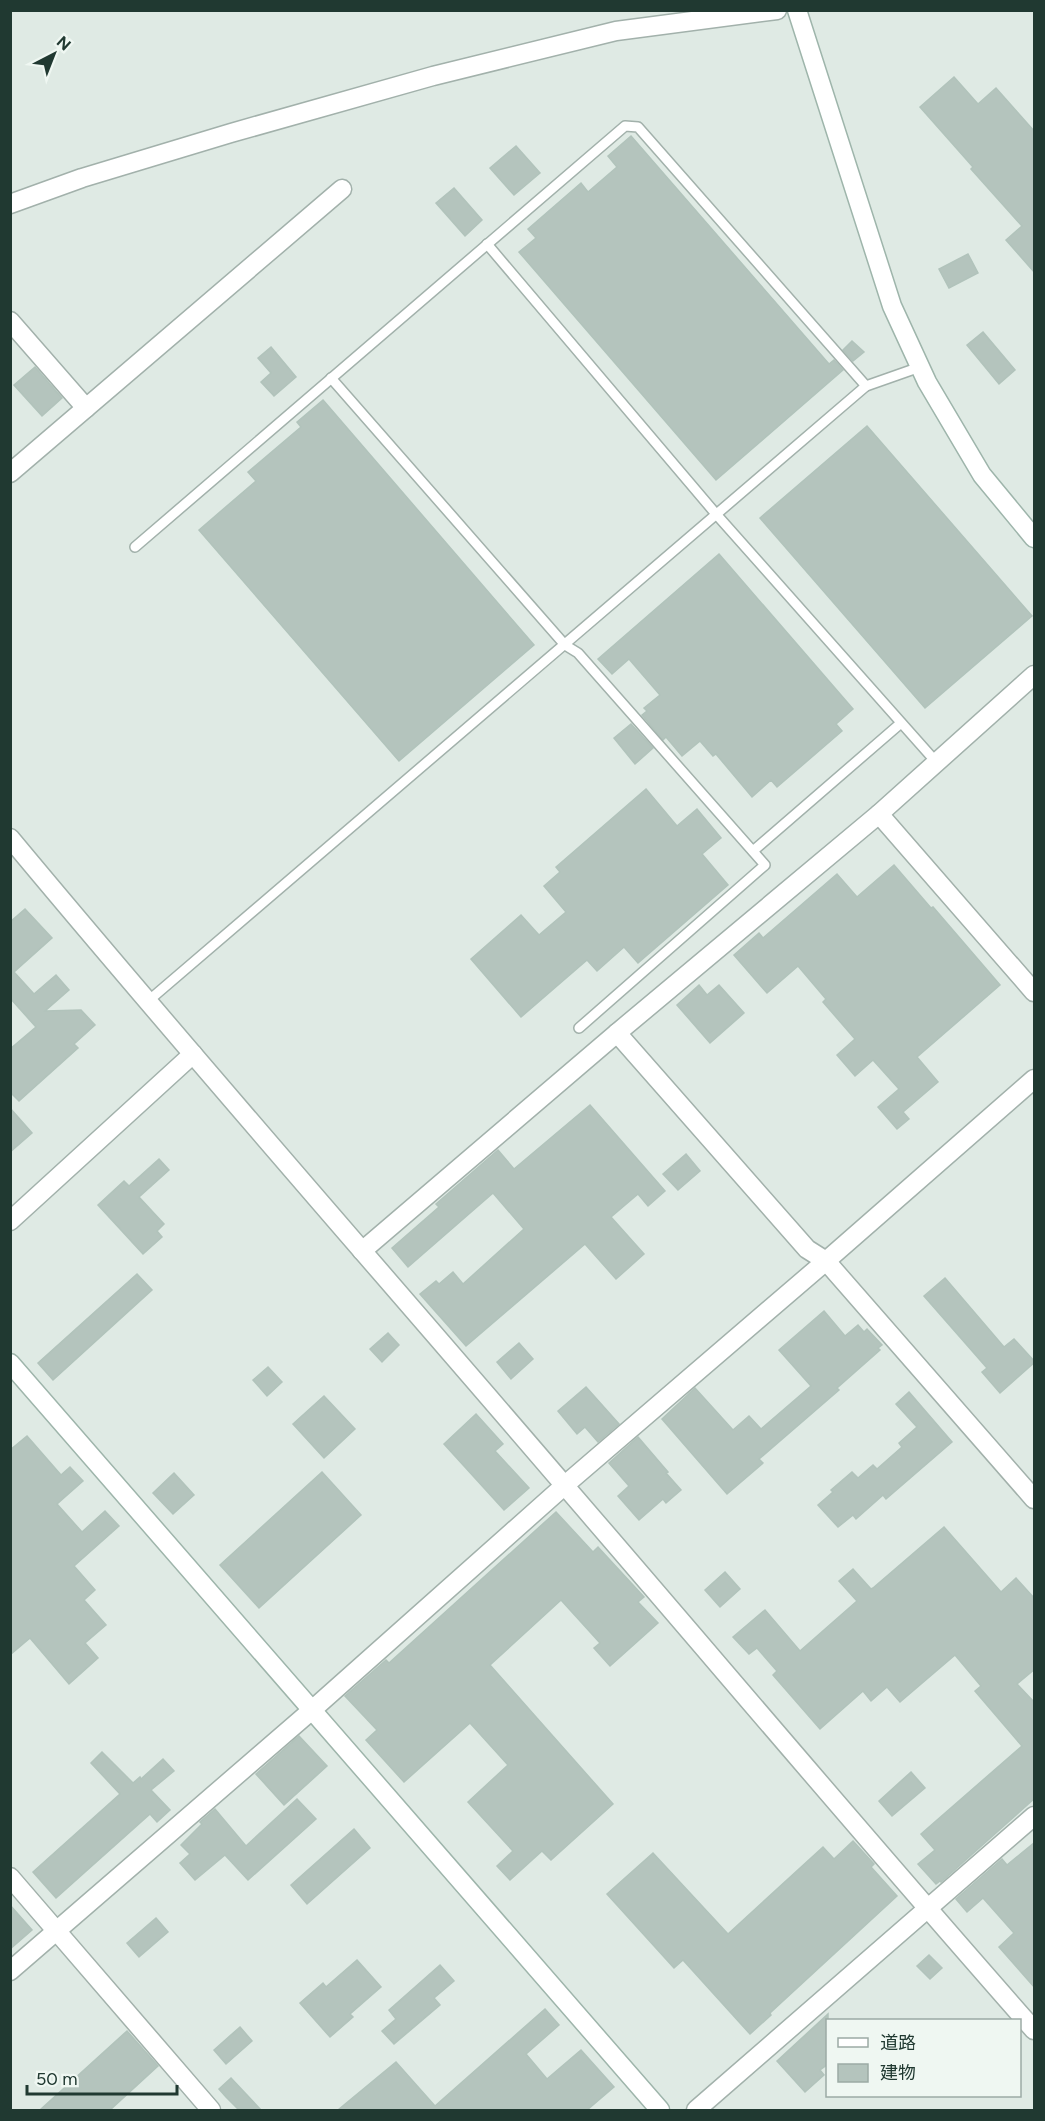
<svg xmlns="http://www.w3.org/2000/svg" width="1045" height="2121" viewBox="0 0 1045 2121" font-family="Figtree,'Noto Sans JP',sans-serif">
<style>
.building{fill:#b4c4bd;stroke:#b1c3bb;stroke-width:1.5}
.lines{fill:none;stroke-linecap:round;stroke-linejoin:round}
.lane-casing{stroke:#a2b1ab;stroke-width:12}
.street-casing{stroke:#a2b1ab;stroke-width:21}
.secondary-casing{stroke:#9eb5ab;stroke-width:21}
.lane{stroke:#fff;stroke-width:9}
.street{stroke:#fff;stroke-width:18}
.secondary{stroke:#fff;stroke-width:18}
</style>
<rect width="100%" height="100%" fill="#dfeae4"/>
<g class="building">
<path d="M954 77 978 104 996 88 1035 132V273L1006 240 1022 226 971 169 973 167 920 107Z"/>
<path d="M631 136 829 364 834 360 843 370 716 480 519 252 536 238 528 229 581 183 588 192 617 167 608 156Z"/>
<path d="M516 146 540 173 514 195 490 168Z"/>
<path d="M454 188 482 220 465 236 436 203Z"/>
<path d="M968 254 978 273 949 288 939 269Z"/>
<path d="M983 332 1015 370 999 384 967 345Z"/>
<path d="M852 341 864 352 853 361 843 350Z"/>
<path d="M271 347 296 377 274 396 261 382 271 373 258 358Z"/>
<path d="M35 367 62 398 42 416 14 385Z"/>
<path d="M323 400 534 645 399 761 199 530 256 481 248 472 301 427 297 422Z"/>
<path d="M867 426 1032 616 925 708 760 518Z"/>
<path d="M719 554 853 709 836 724 842 731 777 787 771 780 752 797 716 754 713 756 700 741 682 756 666 737 663 740 642 715 647 711 644 708 660 695 629 659 612 674 598 659Z"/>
<path d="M631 724 653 748 635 764 614 738Z"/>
<path d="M646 789 677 826 697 809 721 838 702 854 728 885 638 963 624 947 597 971 587 960 521 1017 471 959 521 915 539 935 566 912 544 886 560 872 556 867Z"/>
<path d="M894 865 931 908 933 907 1000 985 917 1057 938 1082 903 1112 909 1119 897 1129 878 1107 899 1089 873 1060 855 1076 837 1055 855 1039 823 1002 826 999 798 966 767 993 734 955 759 933 763 938 837 874 857 897Z"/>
<path d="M25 909 52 938 14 972 34 994 56 975 69 990 45 1011 81 1010 95 1025 74 1044 78 1048 19 1101 10 1092V1049L36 1027 10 998V922Z"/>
<path d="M699 985 707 995 719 985 744 1013 710 1043 677 1005Z"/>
<path d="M590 1105 665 1191 648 1206 638 1194 611 1217 644 1254 616 1279 585 1244 466 1346 420 1294 436 1281 439 1284 453 1272 463 1284 524 1229 493 1193 408 1267 392 1248 439 1207 436 1204 498 1150 514 1169Z"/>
<path d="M10 1108 32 1133 10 1152Z"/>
<path d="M686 1154 700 1171 678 1190 663 1174Z"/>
<path d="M159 1159 169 1170 139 1197 164 1224 157 1231 162 1237 143 1254 98 1205 124 1181 129 1186Z"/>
<path d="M137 1274 152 1290 53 1380 38 1363Z"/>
<path d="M945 1278 1004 1347 1014 1339 1035 1362 1000 1393 982 1372 987 1368 924 1296Z"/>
<path d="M824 1311 845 1336 858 1325 864 1332 867 1329 882 1345 878 1348 880 1350 837 1388 839 1390 759 1459 763 1463 727 1494 662 1419 695 1388 733 1430 749 1416 761 1429 811 1386 779 1350Z"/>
<path d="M388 1333 399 1345 382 1362 370 1349Z"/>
<path d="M519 1343 533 1359 511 1379 497 1362Z"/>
<path d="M268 1367 282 1382 267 1396 253 1380Z"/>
<path d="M586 1387 619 1424 598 1442 585 1427 577 1434 558 1411Z"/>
<path d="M909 1392 952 1442 886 1499 883 1495 856 1519 853 1515 838 1527 818 1505 833 1492 831 1490 852 1472 858 1478 873 1465 877 1469 902 1447 899 1443 917 1427 896 1404Z"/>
<path d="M324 1396 355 1429 324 1458 293 1424Z"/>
<path d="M476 1414 503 1444 495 1451 529 1488 504 1510 444 1444Z"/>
<path d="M27 1436 61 1475 70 1467 83 1481 57 1504 82 1532 105 1511 119 1526 74 1566 95 1590 84 1600 106 1625 85 1643 98 1658 69 1684 30 1638 10 1655V1450Z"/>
<path d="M638 1437 668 1472 666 1473 681 1490 666 1503 663 1499 639 1520 618 1496 629 1486 609 1463Z"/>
<path d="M322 1472 361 1515 259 1608 220 1565Z"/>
<path d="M174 1473 194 1495 173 1514 153 1493Z"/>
<path d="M556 1512 593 1552 598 1547 644 1597 638 1602 658 1623 610 1666 594 1648 600 1643 561 1600 490 1665 613 1804 551 1860 542 1851 510 1880 497 1866 513 1851 468 1802 508 1765 470 1723 404 1782 366 1740 377 1730 345 1696 386 1660 389 1663Z"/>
<path d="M944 1527 1001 1592 1016 1578 1035 1599V1669L1017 1684 1035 1703V1798L941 1882 940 1881 936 1884 918 1864 935 1850 921 1834 1022 1746 975 1691 981 1686 955 1655 900 1702 887 1687 871 1701 863 1691 820 1729 773 1675 777 1671 757 1648 749 1654 733 1637 765 1610 800 1651 857 1601 839 1581 853 1569 871 1589 873 1588Z"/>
<path d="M725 1572 740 1589 720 1607 705 1590Z"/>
<path d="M299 1736 327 1766 284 1805 256 1774Z"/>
<path d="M102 1752 133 1783 140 1777 141 1779 163 1759 174 1771 151 1790 170 1810 157 1822 150 1814 56 1898 33 1872 120 1794 91 1763Z"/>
<path d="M911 1772 925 1788 892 1816 879 1801Z"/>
<path d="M297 1799 316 1819 248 1880 225 1855 195 1880 180 1863 190 1854 181 1845 202 1824 200 1822 215 1809 246 1846Z"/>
<path d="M354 1829 370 1848 307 1904 291 1885Z"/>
<path d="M853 1841 874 1864 871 1867 897 1896 770 2013 771 2015 750 2034 683 1960 674 1968 607 1894 653 1853 728 1934 823 1847 834 1859Z"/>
<path d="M1035 1842V1988L999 1947 1014 1933 983 1898 967 1912 956 1899 1002 1859 1007 1865Z"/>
<path d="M10 1905 32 1930 10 1949Z"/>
<path d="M156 1918 168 1932 139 1957 127 1943Z"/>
<path d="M929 1955 942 1968 930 1979 917 1966Z"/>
<path d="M357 1960 381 1987 350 2014 353 2017 330 2037 300 2003 323 1983 326 1987Z"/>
<path d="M440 1965 454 1981 434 1998 440 2005 394 2044 382 2031 396 2019 389 2010Z"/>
<path d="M545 2009 559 2025 526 2054 547 2079 581 2050 614 2087 587 2110H338L396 2062 435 2106Z"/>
<path d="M828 2014V2064L820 2070 824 2075 805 2092 777 2061Z"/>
<path d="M240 2027 252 2041 226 2064 214 2050Z"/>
<path d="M127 2031 158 2066 110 2110H40Z"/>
<path d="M231 2078 261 2110H239L226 2097 219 2089Z"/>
</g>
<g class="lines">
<defs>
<g id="lane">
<path d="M487 244 716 514 937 763"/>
<path d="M331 378 565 645 578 653 765 865 579 1028"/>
<path d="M135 547 625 126 638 127 866 386"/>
<path d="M753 851 901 723"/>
<path d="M147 1002 866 386 920 367"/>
</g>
<g id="street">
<path d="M10 204 82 178 231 133 433 76 616 31 777 10"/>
<path d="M10 321 86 408"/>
<path d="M10 473 342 189"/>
<path d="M879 814 1034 992"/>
<path d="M10 838C192 1057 380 1270 565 1486 722 1668 876 1851 1034 2030"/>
<path d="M617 1033 807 1249 826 1261 1034 1499"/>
<path d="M10 1221 193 1054"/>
<path d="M362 1251 617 1033 879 814 1034 675"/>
<path d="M10 1877 211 2110"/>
<path d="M10 1971 312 1710 565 1485 826 1261 1034 1079"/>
<path d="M696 2110 1034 1816"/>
</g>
<g id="secondary">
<path d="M797 10 892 306 927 382 982 475 1034 538"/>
<path d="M10 1363 660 2110"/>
</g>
</defs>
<use href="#lane" class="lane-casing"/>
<use href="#street" class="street-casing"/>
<use href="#secondary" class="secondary-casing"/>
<use href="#lane" class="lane"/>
<use href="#street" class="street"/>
<use href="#secondary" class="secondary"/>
</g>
<rect width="1045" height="2121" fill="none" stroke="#203931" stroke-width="24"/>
<rect x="826" y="2019" width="195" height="78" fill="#eff7f2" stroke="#9caba5" stroke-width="1.5"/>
<rect x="838" y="2038" width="30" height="9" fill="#ffffff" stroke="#9caba5" stroke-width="1.5"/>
<text x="880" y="2049" font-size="18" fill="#203931">道路</text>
<rect x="838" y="2064" width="30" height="18" fill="#b4c4bd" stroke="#9caba5" stroke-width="1.5"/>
<text x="880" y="2079" font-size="18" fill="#203931">建物</text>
<g transform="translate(54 54) rotate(42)" stroke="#eff7f2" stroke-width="4.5" paint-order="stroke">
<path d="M0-4.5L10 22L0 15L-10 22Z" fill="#203931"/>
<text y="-9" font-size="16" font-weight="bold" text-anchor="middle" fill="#203931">N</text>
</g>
<path d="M27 2085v9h150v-9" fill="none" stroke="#203931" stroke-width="3"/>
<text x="36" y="2085" font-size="18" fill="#203931" stroke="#eff7f2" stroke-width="4.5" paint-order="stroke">50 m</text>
</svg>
